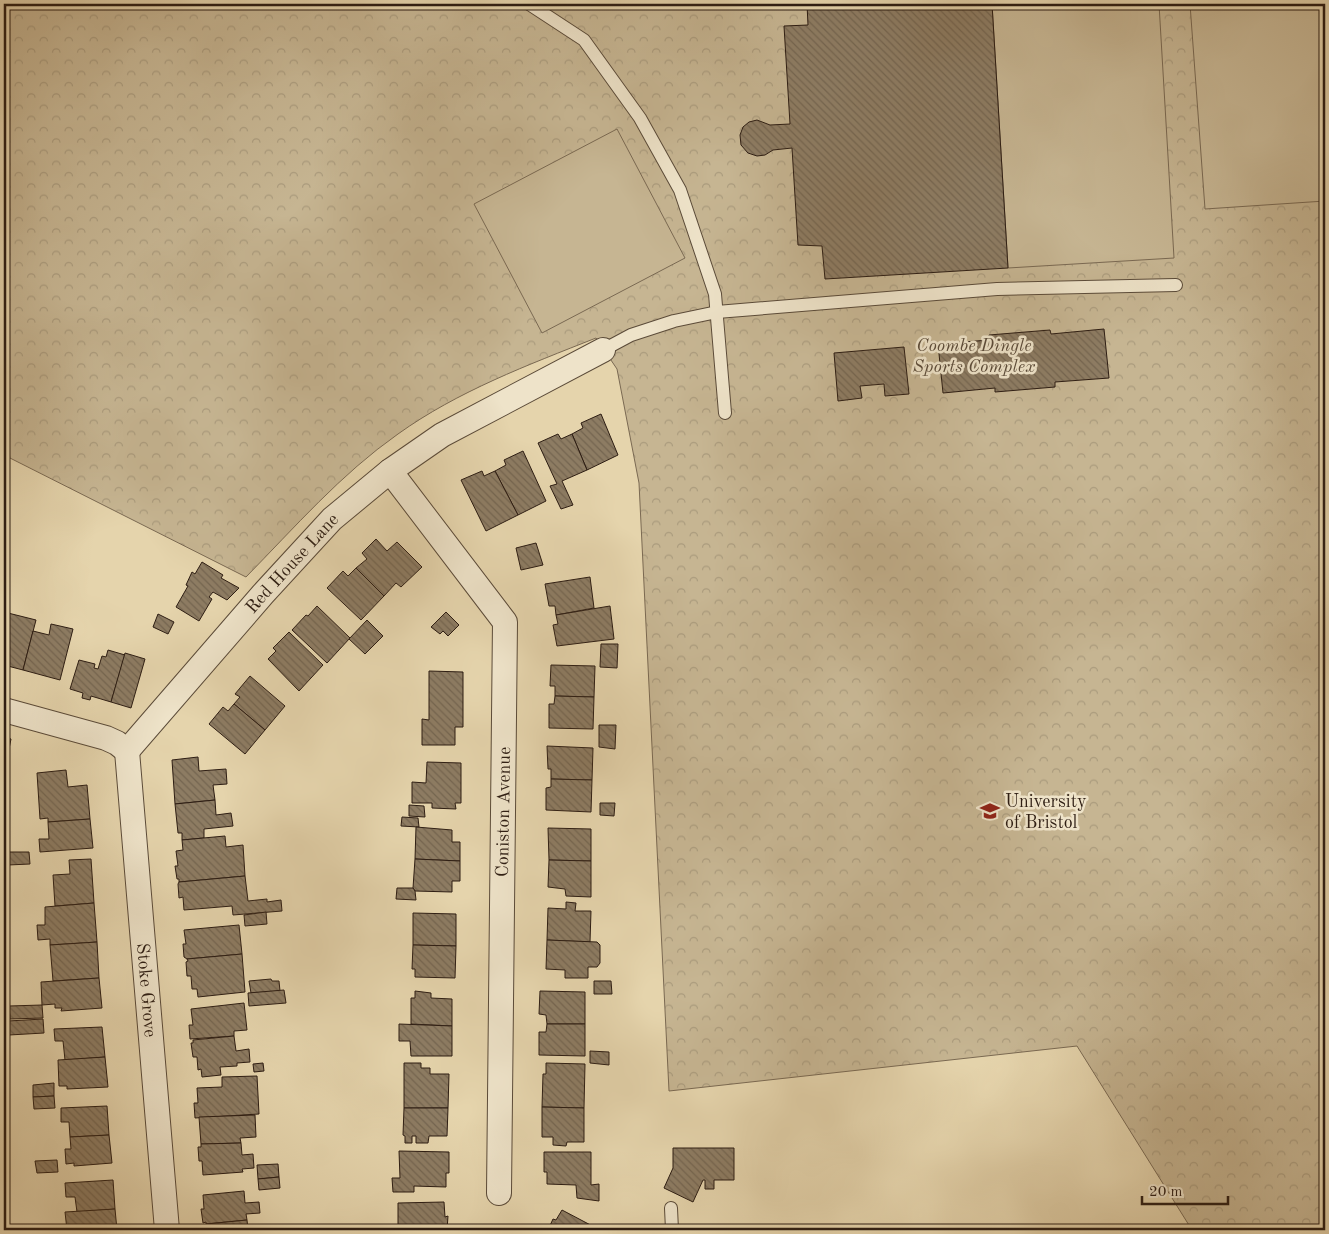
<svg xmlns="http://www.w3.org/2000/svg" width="1329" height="1234" viewBox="0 0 1329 1234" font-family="'Old Standard TT',serif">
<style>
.park{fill:url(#park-crowns);stroke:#7a6952}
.garden{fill:#c6b592;stroke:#7a6952}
.building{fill:url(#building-back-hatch);stroke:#2d1d13}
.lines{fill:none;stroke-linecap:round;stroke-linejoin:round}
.service-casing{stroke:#5b4b39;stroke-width:14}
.minor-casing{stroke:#5b4b39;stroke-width:26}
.service{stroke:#eee3c9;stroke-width:12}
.minor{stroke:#eee3c9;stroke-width:24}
.labels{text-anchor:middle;stroke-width:5;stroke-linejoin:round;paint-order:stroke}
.park-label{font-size:18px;font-style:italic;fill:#5b4b39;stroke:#eee3c9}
.street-label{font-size:18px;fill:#2d1d13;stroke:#eee3c9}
.poi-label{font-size:18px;fill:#2d1d13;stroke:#eee3c9;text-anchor:start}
</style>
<defs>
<pattern id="park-crowns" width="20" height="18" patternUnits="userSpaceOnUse" patternTransform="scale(1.25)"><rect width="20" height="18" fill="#c6b592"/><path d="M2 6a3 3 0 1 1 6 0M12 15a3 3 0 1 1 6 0" fill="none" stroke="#aa9b7d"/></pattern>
<pattern id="building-back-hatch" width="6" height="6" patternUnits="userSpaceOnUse" patternTransform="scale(1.25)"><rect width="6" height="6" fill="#8d7c63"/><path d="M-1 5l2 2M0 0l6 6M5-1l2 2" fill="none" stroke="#746550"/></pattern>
</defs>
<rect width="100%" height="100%" fill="#e5d4ac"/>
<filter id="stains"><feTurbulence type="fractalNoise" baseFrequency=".004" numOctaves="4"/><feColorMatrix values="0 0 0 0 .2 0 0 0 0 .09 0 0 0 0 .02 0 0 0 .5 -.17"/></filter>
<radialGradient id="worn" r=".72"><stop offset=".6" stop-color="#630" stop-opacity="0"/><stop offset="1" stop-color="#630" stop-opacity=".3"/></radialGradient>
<path class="park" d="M4 4H1325V1230H1192L1077 1046 669 1091 639 483 617 369 596 338C528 365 458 391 398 434 341 474 295 527 246 577L4 455Z"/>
<g class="garden">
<path d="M992 4H1159L1174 258 1008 268Z"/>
<path d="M1190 4H1325V201L1205 209Z"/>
<path d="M617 129 685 258 542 333 474 204Z"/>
</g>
<g class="building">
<path d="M807 4H992L1008 268 825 279 822 246 798 245 792 148 773 150 765 155 757 156 748 153 741 145 740 135 743 127 749 122 757 120 770 125 790 124 784 26 808 25Z"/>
<path d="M1104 329 1109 378 1055 382V387L995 392V388L943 393 938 344 989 340V335L1050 330 1051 334Z"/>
<path d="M904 347 909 394 885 396 884 384 860 386 862 398 838 401 834 353Z"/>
<path d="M601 414 618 455 587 470 572 434 583 428 581 423Z"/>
<path d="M558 434 561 439 572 434 587 470 562 481 573 505 561 509 550 486 557 484 538 443Z"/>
<path d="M523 451 546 501 518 515 495 471 506 465 504 460Z"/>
<path d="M482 471 484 476 495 471 518 515 486 531 461 480Z"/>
<path d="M376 539 387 551 397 542 422 567 401 587 396 583 384 596 356 568 367 559 362 553Z"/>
<path d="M536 543 543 565 521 570 516 548Z"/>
<path d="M202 562 223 575 221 578 239 588 227 600 213 592 209 597 212 599 199 621 176 607 188 586 186 585 192 572 195 574Z"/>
<path d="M356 568 384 596 361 620 327 588 343 571 348 576Z"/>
<path d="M590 577 594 608 556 615 555 606H549L545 584Z"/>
<path d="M317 606 350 638 327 663 292 630 306 615 308 616Z"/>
<path d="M610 606 614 639 557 646 553 625 558 624 556 615Z"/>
<path d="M4 612 36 620 23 670 4 665Z"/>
<path d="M446 612 459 625 448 636 443 631 440 634 431 627Z"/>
<path d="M158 614 174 622 168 634 153 627Z"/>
<path d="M367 620 383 636 365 654 349 639Z"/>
<path d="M51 624 73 629 60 680 23 670 33 631 49 635Z"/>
<path d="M289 632 323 665 299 691 268 659 276 651 273 648Z"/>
<path d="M601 644H618L617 668 600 667Z"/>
<path d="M108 650 125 655 111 702 91 696 90 700 82 698 83 693 70 689 79 660 95 664 94 668 98 669 102 656 106 657Z"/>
<path d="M125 653 145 659 131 708 111 702Z"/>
<path d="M551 665 595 666 594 697 555 696V686H550Z"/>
<path d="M429 671 463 672V727H455V745H422V719L429 720Z"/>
<path d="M250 676 285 706 265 730 234 704 240 697 235 694Z"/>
<path d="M555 696 594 697 593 729 549 728V704H554Z"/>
<path d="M234 704 265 730 245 754 209 724 223 707 228 711Z"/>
<path d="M599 725H616L615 749 599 747Z"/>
<path d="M4 737 11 739 9 749 4 747Z"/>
<path d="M547 746 593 748 592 780 551 779V769H548Z"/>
<path d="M198 757 199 771 226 769 227 784 213 785 215 800 175 804 172 760Z"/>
<path d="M427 762 461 763V803H455L456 809 432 808V803H412V782L426 783Z"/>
<path d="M66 770 68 787 87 785 90 819 48 822V818L40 819 37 773Z"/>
<path d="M551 779 592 780 591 812 546 810V788L551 787Z"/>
<path d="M215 800 216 815 231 813 233 826 204 829V838L182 840V833H178L175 804Z"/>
<path d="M600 803H615L614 816 600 815Z"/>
<path d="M409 805 424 806 425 817 409 816Z"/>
<path d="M402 817 418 818 419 827 401 826Z"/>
<path d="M90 819 93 848 40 852 39 839H49L48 822Z"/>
<path d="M416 827 452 830V842H460V861L415 859Z"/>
<path d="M548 828 591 829V861L549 860Z"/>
<path d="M225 836 226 847 243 845 245 876 179 882V879H177L175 866H178L176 851 183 850 182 840Z"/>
<path d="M7 852H29L30 864 8 865Z"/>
<path d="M91 859 94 903 55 906 53 875 70 874 69 860Z"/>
<path d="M415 859 460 861V881H452V892L415 891 413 888Z"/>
<path d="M549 860 591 861V897L566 896 565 889 548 887Z"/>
<path d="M245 876 248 901 267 899V902L281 900 282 911 233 915 232 906 184 910 183 897 179 898 178 884 179 882Z"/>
<path d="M397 888H413L415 891 416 900 396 899Z"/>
<path d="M566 902 576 903 575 911H591L590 942 547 940 548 908 566 909Z"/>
<path d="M94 903 97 942 50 945V939L38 940 37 925H45V907Z"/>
<path d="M266 912 267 924 245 926 244 915Z"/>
<path d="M413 913 456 914V946L413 945Z"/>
<path d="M239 925 242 954 187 959 184 957 183 944H186L184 930Z"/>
<path d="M547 940 597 942 600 945V963L597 967H588V978H565V970L546 969Z"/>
<path d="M97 942 99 978 53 981 50 945Z"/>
<path d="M413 945 456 946 455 978 415 977V969H412Z"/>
<path d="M242 954 245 992 198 997 197 989H192L191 976H187L186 962 188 961 187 959Z"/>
<path d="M99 978 102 1008 61 1011 62 1008H55V1004L42 1005 41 982Z"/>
<path d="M271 979 272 981H279L280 991 251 993 249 981Z"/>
<path d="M594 981H611L612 994H594Z"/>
<path d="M284 990 286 1003 249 1006 248 993Z"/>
<path d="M415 991 431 993V998L452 999V1026L411 1024V998H415Z"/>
<path d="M540 991 585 992V1024H547L546 1015 539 1014Z"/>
<path d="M244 1003 247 1030 234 1031V1036L190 1039 189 1025H193L191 1009Z"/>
<path d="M42 1005 43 1018 10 1019 9 1006Z"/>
<path d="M43 1019 44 1033 9 1035 8 1021Z"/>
<path d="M399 1024 452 1026V1056H411L410 1041H399Z"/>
<path d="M547 1024H585V1056L539 1055V1032H546Z"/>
<path d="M102 1027 105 1057 65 1060 63 1041H55L54 1029Z"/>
<path d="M234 1036 236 1051 249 1049 250 1062 237 1063V1066L220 1067 221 1075 202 1077 201 1069 198 1070 197 1057H193L191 1043H193V1040Z"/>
<path d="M590 1051 609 1052V1065L590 1063Z"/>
<path d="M105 1057 108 1087 67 1089V1086H59L58 1060Z"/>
<path d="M263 1063 264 1071 254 1072 253 1064Z"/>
<path d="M404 1063H421V1068H430V1074H449L448 1108H404Z"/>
<path d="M546 1063 585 1064 584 1108 542 1107 543 1074H546Z"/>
<path d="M257 1076 259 1114 195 1118 194 1103H198L197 1088 222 1087V1077Z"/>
<path d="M54 1083V1096L33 1097V1085Z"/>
<path d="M54 1096 55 1108 34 1109 33 1097Z"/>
<path d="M107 1106 109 1135 70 1137 69 1122H61V1108Z"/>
<path d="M542 1107 584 1108V1142H567L566 1146 553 1145V1137H542Z"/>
<path d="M404 1108H448L447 1136H429L428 1143H416V1136H412V1143H405V1136L403 1135Z"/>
<path d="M255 1115 256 1137 240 1138 241 1143 201 1144 199 1117Z"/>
<path d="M109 1135 112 1163 74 1166V1163L66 1164 65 1149H71L70 1137Z"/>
<path d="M241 1143 242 1155 253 1154 254 1168 242 1169 243 1172 203 1175 202 1161H199L198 1147H201V1144Z"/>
<path d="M673 1148H734V1180H714V1189H705V1180H703L693 1202 664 1188 673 1168Z"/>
<path d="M399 1151 449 1152V1173H446V1187L414 1186V1192H393L392 1178H400Z"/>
<path d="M544 1152H591V1185L599 1184V1201L577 1198 576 1185 547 1184V1172H544Z"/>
<path d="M57 1160 58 1172 37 1173 35 1161Z"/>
<path d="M278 1164 279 1177 258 1179 257 1165Z"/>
<path d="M279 1177 280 1188 259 1190 258 1179Z"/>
<path d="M113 1180 115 1209 77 1212 75 1197H66L65 1183Z"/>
<path d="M244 1191 245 1203 259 1202 260 1213 246 1214 247 1220 206 1224V1222L203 1223 201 1209H204L203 1195Z"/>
<path d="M444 1202 445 1217 448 1216 447 1230H398V1203Z"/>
<path d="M115 1209 117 1230H67L65 1212Z"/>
<path d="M562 1210 600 1230H548L553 1219 556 1220Z"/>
<path d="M247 1220 248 1229H255L256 1230H204V1227H206V1224Z"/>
</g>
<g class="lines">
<defs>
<g id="service">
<path d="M529 4 584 40 640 118 680 190 715 294 725 413"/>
<path d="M603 350 631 335 674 321 717 312 997 289 1176 285"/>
<path d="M671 1208 672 1230"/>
</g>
<g id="minor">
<path d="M390 471 505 622 499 1193"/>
<path d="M4 710 106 738 117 743 127 751"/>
<path id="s1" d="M127 751 263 594 332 519 390 471 442 435 603 350"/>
<path id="s2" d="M127 751 167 1230"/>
</g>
</defs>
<use href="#service" class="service-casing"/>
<use href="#minor" class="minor-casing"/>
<use href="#service" class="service"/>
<use href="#minor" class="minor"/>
</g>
<defs>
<symbol id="university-bare" viewBox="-9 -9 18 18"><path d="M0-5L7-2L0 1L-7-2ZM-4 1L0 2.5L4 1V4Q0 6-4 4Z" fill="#8f2418" stroke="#eee3c9" stroke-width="2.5" paint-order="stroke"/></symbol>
</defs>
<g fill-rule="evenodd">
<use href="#university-bare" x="976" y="797" width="28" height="28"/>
</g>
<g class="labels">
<g class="park-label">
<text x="974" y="351">Coombe Dingle<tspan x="974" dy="21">Sports Complex</tspan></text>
</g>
<g class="street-label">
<text dy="6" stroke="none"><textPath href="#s1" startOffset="250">Red House Lane</textPath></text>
<text transform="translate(503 812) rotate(-89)" y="6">Coniston Avenue</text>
<text dy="6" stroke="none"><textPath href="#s2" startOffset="240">Stoke Grove</textPath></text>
</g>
<g class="poi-label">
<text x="1005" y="807">University<tspan x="1005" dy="21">of Bristol</tspan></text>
</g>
</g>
<rect width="1329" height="1234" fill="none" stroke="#e5d4ac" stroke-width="20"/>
<rect x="5" y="5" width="1319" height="1224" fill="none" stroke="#2d1d13" stroke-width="2.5"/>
<rect x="10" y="10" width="1309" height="1214" fill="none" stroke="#2d1d13"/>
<path d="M1142 1196v8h86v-8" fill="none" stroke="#2d1d13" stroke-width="2.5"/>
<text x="1149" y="1196" font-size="15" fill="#2d1d13" stroke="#eee3c9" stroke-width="4" paint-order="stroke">20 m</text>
<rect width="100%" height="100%" filter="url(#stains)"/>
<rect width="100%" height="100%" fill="url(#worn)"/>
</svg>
